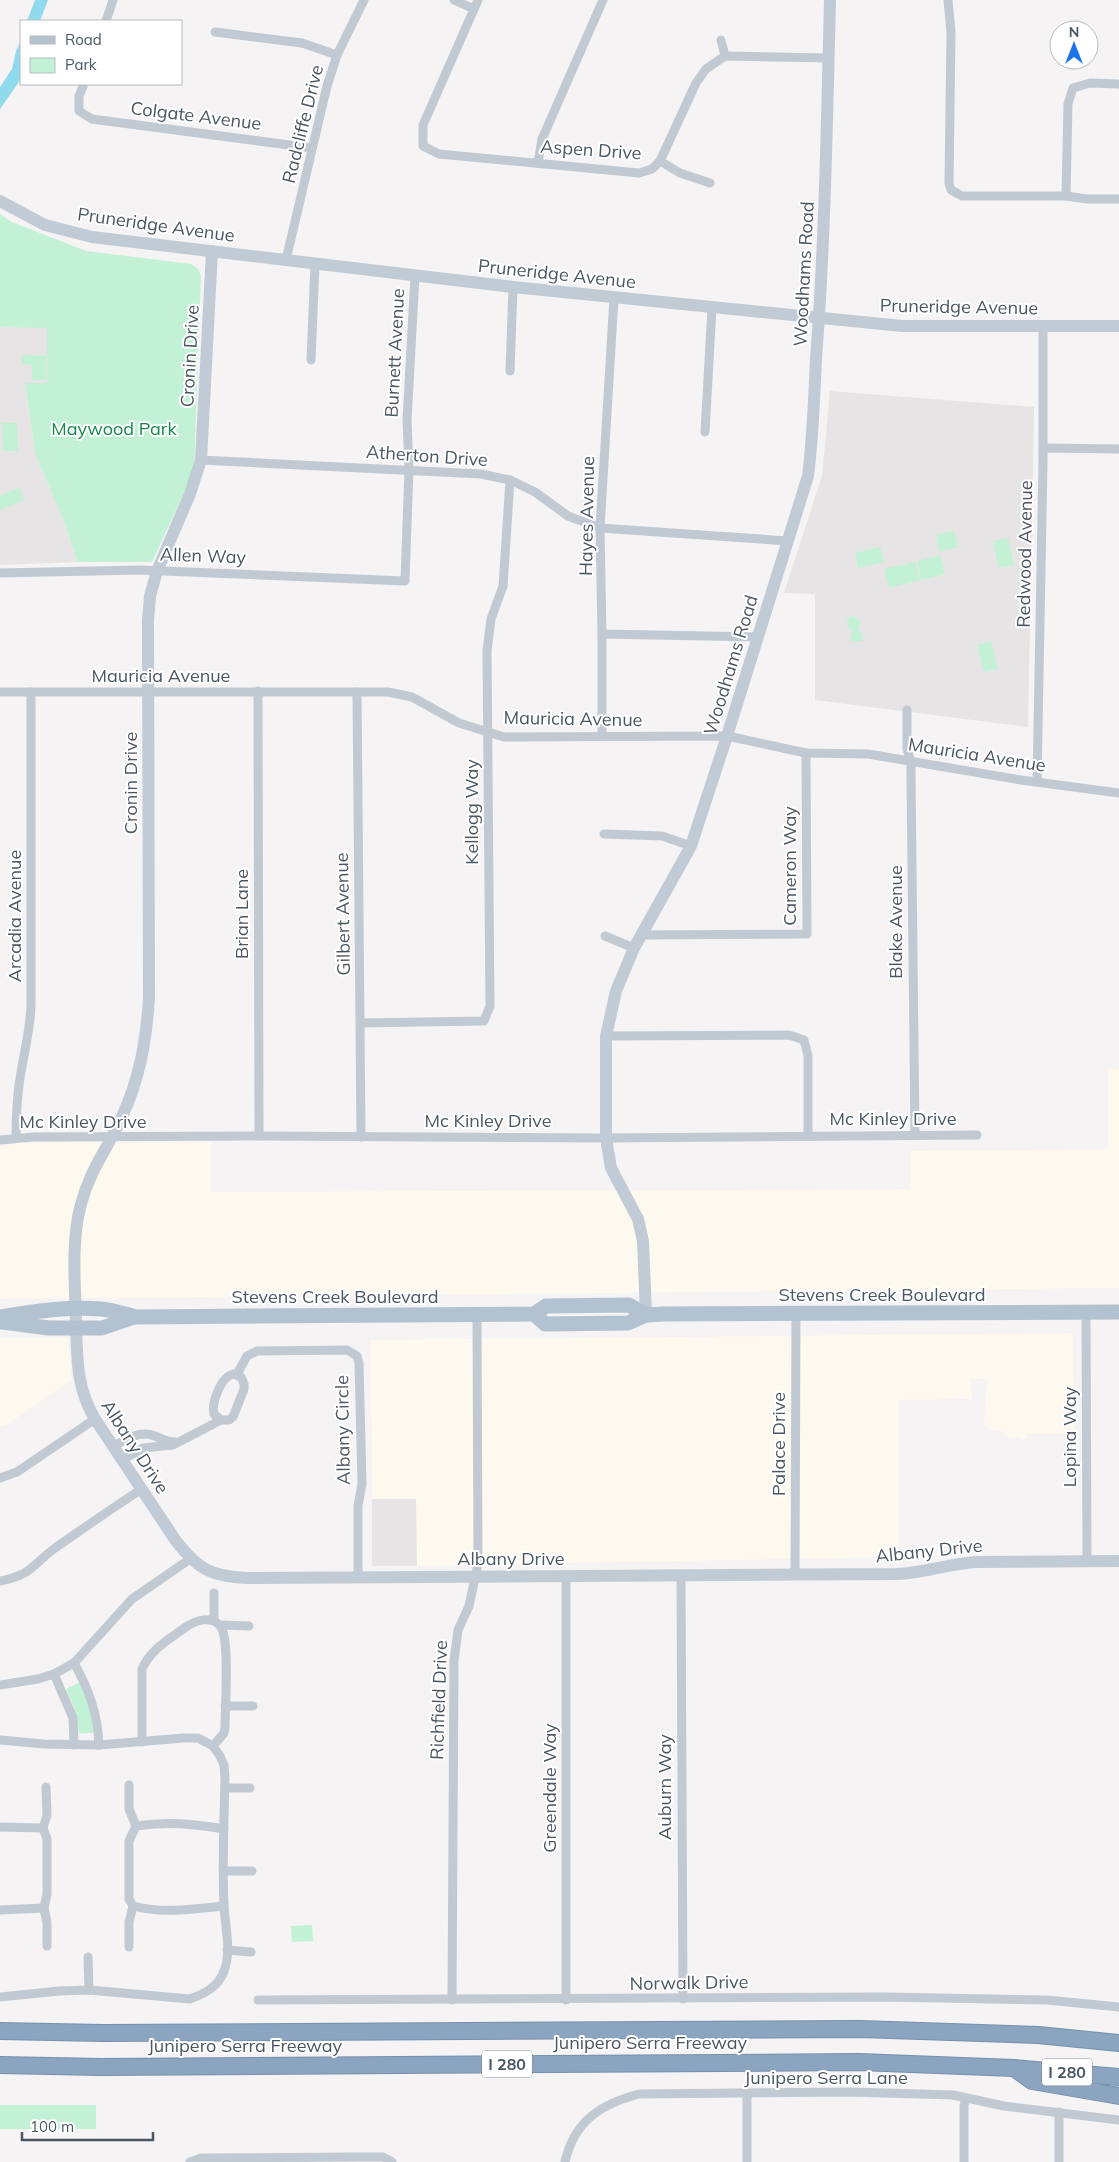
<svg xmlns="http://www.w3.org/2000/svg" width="1119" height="2162" viewBox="0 0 1119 2162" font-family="Mulish,sans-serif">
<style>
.commercial{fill:#fdf9ef}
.education{fill:#e6e4e5}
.green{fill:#c3f1d5}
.water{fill:#90daee}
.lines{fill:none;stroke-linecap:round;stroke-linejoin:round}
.highway-casing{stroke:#7690ad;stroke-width:18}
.street{stroke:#c1cad2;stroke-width:9}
.secondary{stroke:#c1cbd6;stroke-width:12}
.primary{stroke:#b3c2d1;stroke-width:15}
.highway{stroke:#8ba5c1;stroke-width:16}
.labels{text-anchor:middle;stroke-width:4;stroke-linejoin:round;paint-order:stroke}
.shield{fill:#fff;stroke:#808990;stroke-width:1}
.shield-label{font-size:16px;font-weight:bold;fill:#4a5661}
.street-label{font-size:18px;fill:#4a5661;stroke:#fff}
.park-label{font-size:18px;fill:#17864f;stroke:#fff}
</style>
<rect width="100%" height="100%" fill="#f5f3f3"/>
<g class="commercial">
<path d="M1108 1068 1119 1069V1288L0 1299V1147L17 1143 211 1142V1192L910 1189V1151L1108 1149Z"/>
<path d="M1073 1333 1074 1430 1067 1428V1434H1027V1438L1023 1440 1020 1437 1012 1438 1004 1435 1003 1431H993L984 1425 985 1397 988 1383 986 1379H971L972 1399 899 1400V1557L417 1566 416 1499H372L371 1340Z"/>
<path d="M0 1338H68L72 1380 5 1426H0Z"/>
</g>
<g class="education">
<path d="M0 327H47V383L25 384 35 453 66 526 77 562 0 565Z"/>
<path d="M830 391 1034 407 1028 727 815 700V594L784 593 822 476Z"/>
<path d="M372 1499H416L417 1566H372Z"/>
</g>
<g class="green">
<path d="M0 214 12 222 86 251 191 264 198 269 201 275 194 471 152 562H77L66 526 35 453 25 383H47V328L0 327Z"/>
<path d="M22 355 46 356V380H32V365L22 364Z"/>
<path d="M2 423H17L18 451H3Z"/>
<path d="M19 488 24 500 0 510V496Z"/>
<path d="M954 531 958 547 939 552 936 535Z"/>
<path d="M1008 538 1014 565 999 568 993 541Z"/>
<path d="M880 547 884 562 858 568 855 553Z"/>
<path d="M940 555 945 574 921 580 917 561Z"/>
<path d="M915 562 920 580 889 588 884 569Z"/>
<path d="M851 616 858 618 861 624 858 629 861 633 863 641H852L851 640 852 631 848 627 847 620Z"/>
<path d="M991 641 998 669 984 672 977 645Z"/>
<path d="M80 1682 90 1707 94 1733H79L75 1710 66 1689Z"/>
<path d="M312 1925 313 1941 292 1942 291 1926Z"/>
<rect x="0" y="2105" width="96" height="24"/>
</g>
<g class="water">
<path d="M35 0H48L40 21H27Z"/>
<path d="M21 41V79L0 109V87L12 69 16 51Z"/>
</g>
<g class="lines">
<defs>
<g id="highway">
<path d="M0 2031 103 2033 860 2029 1038 2035 1119 2043"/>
<path d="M0 2065 101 2067 859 2062 1014 2068 1119 2077"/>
<path d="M1014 2068 1032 2081 1119 2096"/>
</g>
</defs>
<use href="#highway" class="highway-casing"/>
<g class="street">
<path d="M454 0 474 9"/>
<path d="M478 0 423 125V146L439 154 639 173 652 169 660 161 696 83 706 69 725 56 721 40"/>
<path d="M948 0 951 32 949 183 951 190 962 196H1066L1087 199H1119"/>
<path d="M106 21 113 0"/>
<path d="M215 32 302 43 337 55"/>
<path d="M725 56 829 58"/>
<path d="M84 84 79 96V111L92 119 312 148"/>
<path d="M660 161 680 173 710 183"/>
<path d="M538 163 542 139 603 0"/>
<path d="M1066 196 1068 104 1073 88 1090 83 1119 84"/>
<path d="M286 260 327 86 337 55 364 0"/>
<path d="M311 360 315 264"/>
<path d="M510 371 513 287"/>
<path d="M705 432 712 308"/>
<path d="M1043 448 1119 449"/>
<path d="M201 460 481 474 510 480 535 492 568 516 600 528 788 541"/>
<path d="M0 573 139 570 405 581 409 469 407 420 415 276"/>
<path d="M602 634 758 637"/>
<path d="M258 691 259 1136"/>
<path d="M0 692H388L412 697 459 723 504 737 727 736 806 753 868 754 1021 780 1119 793"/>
<path d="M357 692 361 1137"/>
<path d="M907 710V749L911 762V776L915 1135"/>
<path d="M602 736V634L600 528 614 298"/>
<path d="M1037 782 1043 462V326"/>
<path d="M604 834 662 836 691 846"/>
<path d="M640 935 807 934 806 753"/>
<path d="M605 936 634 948"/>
<path d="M361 1023 484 1021 490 1006 487 651 491 619 503 586 510 480"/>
<path d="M606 1036 789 1035 804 1040 808 1056V1136"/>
<path d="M16 1138C16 1116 17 1094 21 1072 25 1049 30 1030 31 1006V692"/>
<path d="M0 1140 33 1137 259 1136 606 1138 977 1135"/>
<path d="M1086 1312 1087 1561"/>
<path d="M233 1374 241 1377 244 1384V1389L233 1417 229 1420H221L214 1414C211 1403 221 1377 233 1374Z"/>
<path d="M237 1374 247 1356 257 1351 347 1350 357 1356 359 1363 362 1484 358 1506V1577"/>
<path d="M113 1447C126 1439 140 1430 155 1436 163 1439 167 1442 175 1442"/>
<path d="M122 1460 143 1448 173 1445 221 1420"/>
<path d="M0 1478 17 1472 95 1419"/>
<path d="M795 1575 796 1314"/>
<path d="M681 1576 683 1999"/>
<path d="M566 1577V2000"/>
<path d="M0 1581C32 1575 32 1565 55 1548 84 1528 112 1508 142 1489"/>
<path d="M214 1593V1621"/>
<path d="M220 1625 249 1626"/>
<path d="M74 1663C89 1689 98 1714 99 1745"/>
<path d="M54 1674 73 1718 74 1745"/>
<path d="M0 1685 38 1679 54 1674 74 1663 132 1599 190 1559"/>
<path d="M225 1706H253"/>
<path d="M0 1740 44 1744 99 1745 183 1738H198L213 1746 220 1756 224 1765 225 1779C224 1821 222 1864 224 1906 225 1927 232 1951 224 1971 218 1987 206 1993 190 1999L89 1990 59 1991 0 1997"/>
<path d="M142 1742V1669C151 1649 168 1640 186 1627 195 1621 212 1614 221 1627 230 1641 225 1707 225 1727L224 1733 213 1746"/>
<path d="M129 1785V1809L136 1826 129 1841V1899L133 1906 129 1922V1947"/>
<path d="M46 1787 47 1815 43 1828 47 1839V1894L44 1908 47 1923V1946"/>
<path d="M225 1788H250"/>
<path d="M136 1826C166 1821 194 1824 224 1829"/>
<path d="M0 1827 43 1828"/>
<path d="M224 1871H252"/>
<path d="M133 1906C162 1914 195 1909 224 1906"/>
<path d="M0 1910 44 1908"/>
<path d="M227 1950 251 1952"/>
<path d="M88 1957 89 1990"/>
<path d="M258 2000 886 1997 1047 2000 1119 2007"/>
<path d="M452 2000 454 1661 458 1630 469 1606 478 1564 477 1314"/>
<path d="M747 2094V2162"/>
<path d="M1059 2112V2162"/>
<path d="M190 2162 201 2158 358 2157H383L392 2162"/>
<path d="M565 2162C574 2121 601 2104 639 2094L851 2092 953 2095 1004 2106 1119 2120"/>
<path d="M964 2162V2106L966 2098"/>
</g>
<g class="secondary">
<path d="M0 201 45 225 92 237 513 287 902 326H1119"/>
<path d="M212 251 201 460 190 494 157 571 150 596 148 621 149 998C146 1042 140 1078 121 1119 107 1149 90 1170 81 1204 71 1240 75 1283 76 1321 77 1356 76 1388 95 1419L176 1541C198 1569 210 1576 246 1578L897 1574C924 1573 948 1564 975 1562L1119 1561"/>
<path d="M646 1315 643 1241 638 1219 611 1168 606 1138V1036L616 991 634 948 691 846 727 736 808 476C813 437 814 399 816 359 825 240 827 120 830 0"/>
</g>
<g class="primary">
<path d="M534 1314 545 1324 628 1323 646 1315 663 1314 1119 1312"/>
<path d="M0 1317C33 1312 67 1306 101 1309 113 1310 124 1314 136 1317L534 1314 546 1306 629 1305 646 1315"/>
<path d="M2 1322 49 1328H102L134 1317"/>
</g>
<use href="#highway" class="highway"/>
</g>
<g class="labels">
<g class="shield">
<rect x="482" y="2050.5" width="50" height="27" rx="4"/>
<rect x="1042" y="2058.5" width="50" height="27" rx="4"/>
</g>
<g class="shield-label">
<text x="507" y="2070">I 280</text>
<text x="1067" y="2078">I 280</text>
</g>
<g class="street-label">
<text transform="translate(196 116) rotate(7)" y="6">Colgate Avenue</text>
<text transform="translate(303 124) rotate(-76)" y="6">Radcliffe Drive</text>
<text transform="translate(591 150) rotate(4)" y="6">Aspen Drive</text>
<text transform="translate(156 225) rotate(8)" y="6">Pruneridge Avenue</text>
<text transform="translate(557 274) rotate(6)" y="6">Pruneridge Avenue</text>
<text transform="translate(804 274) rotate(-87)" y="6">Woodhams Road</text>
<text transform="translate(959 307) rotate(1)" y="6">Pruneridge Avenue</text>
<text transform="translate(395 353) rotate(-87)" y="6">Burnett Avenue</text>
<text transform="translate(190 356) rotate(-87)" y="6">Cronin Drive</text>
<text transform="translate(427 456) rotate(4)" y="6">Atherton Drive</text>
<text transform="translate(587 516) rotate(-89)" y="6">Hayes Avenue</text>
<text transform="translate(1025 554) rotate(-89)" y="6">Redwood Avenue</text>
<text transform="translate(203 556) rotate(2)" y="6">Allen Way</text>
<text transform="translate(731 665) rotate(-73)" y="6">Woodhams Road</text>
<text x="161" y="682">Mauricia Avenue</text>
<text transform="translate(573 719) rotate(1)" y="6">Mauricia Avenue</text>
<text transform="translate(977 755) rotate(9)" y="6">Mauricia Avenue</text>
<text transform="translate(131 783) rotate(-90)" y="6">Cronin Drive</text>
<text transform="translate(472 812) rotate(-90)" y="6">Kellogg Way</text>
<text transform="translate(790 866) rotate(-90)" y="6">Cameron Way</text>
<text transform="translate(242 914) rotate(-90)" y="6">Brian Lane</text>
<text transform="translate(343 914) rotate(-91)" y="6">Gilbert Avenue</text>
<text transform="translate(15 916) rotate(-90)" y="6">Arcadia Avenue</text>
<text transform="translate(896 922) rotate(-90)" y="6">Blake Avenue</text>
<text x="893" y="1125">Mc Kinley Drive</text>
<text x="488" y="1127">Mc Kinley Drive</text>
<text x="83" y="1128">Mc Kinley Drive</text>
<text x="882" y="1301">Stevens Creek Boulevard</text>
<text x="335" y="1303">Stevens Creek Boulevard</text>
<text transform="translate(343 1430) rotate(-91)" y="6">Albany Circle</text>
<text transform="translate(1070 1437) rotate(-90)" y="6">Lopina Way</text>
<text transform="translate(779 1444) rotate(-90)" y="6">Palace Drive</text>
<text transform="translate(135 1447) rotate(57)" y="6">Albany Drive</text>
<text transform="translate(929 1551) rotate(-6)" y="6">Albany Drive</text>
<text x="511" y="1565">Albany Drive</text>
<text transform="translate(439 1700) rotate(-88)" y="6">Richfield Drive</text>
<text transform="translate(665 1787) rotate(-90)" y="6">Auburn Way</text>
<text transform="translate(550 1788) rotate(-90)" y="6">Greendale Way</text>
<text transform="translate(689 1983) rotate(-1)" y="6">Norwalk Drive</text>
<text x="650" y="2049">Junipero Serra Freeway</text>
<text x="245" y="2052">Junipero Serra Freeway</text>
<text x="826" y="2084">Junipero Serra Lane</text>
</g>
<g class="park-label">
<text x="114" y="435">Maywood Park</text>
</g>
</g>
<rect x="20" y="20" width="162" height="65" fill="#ffffff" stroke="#b7bbc0"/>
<rect x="30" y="36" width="25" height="8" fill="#b3c2d1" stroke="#b7bbc0"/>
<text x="65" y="45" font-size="15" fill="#4a5661">Road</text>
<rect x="30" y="58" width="25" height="15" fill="#c3f1d5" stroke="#b7bbc0"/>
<text x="65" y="70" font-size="15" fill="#4a5661">Park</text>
<g transform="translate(1074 45)"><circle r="24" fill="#ffffff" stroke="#b7bbc0"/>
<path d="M0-4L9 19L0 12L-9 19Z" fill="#1a73e8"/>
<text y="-8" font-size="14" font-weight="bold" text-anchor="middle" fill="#4a5661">N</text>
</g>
<path d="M22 2132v8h131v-8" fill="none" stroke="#4a5661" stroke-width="2.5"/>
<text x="30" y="2132" font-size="15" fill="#4a5661" stroke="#ffffff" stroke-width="4" paint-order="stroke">100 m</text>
</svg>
